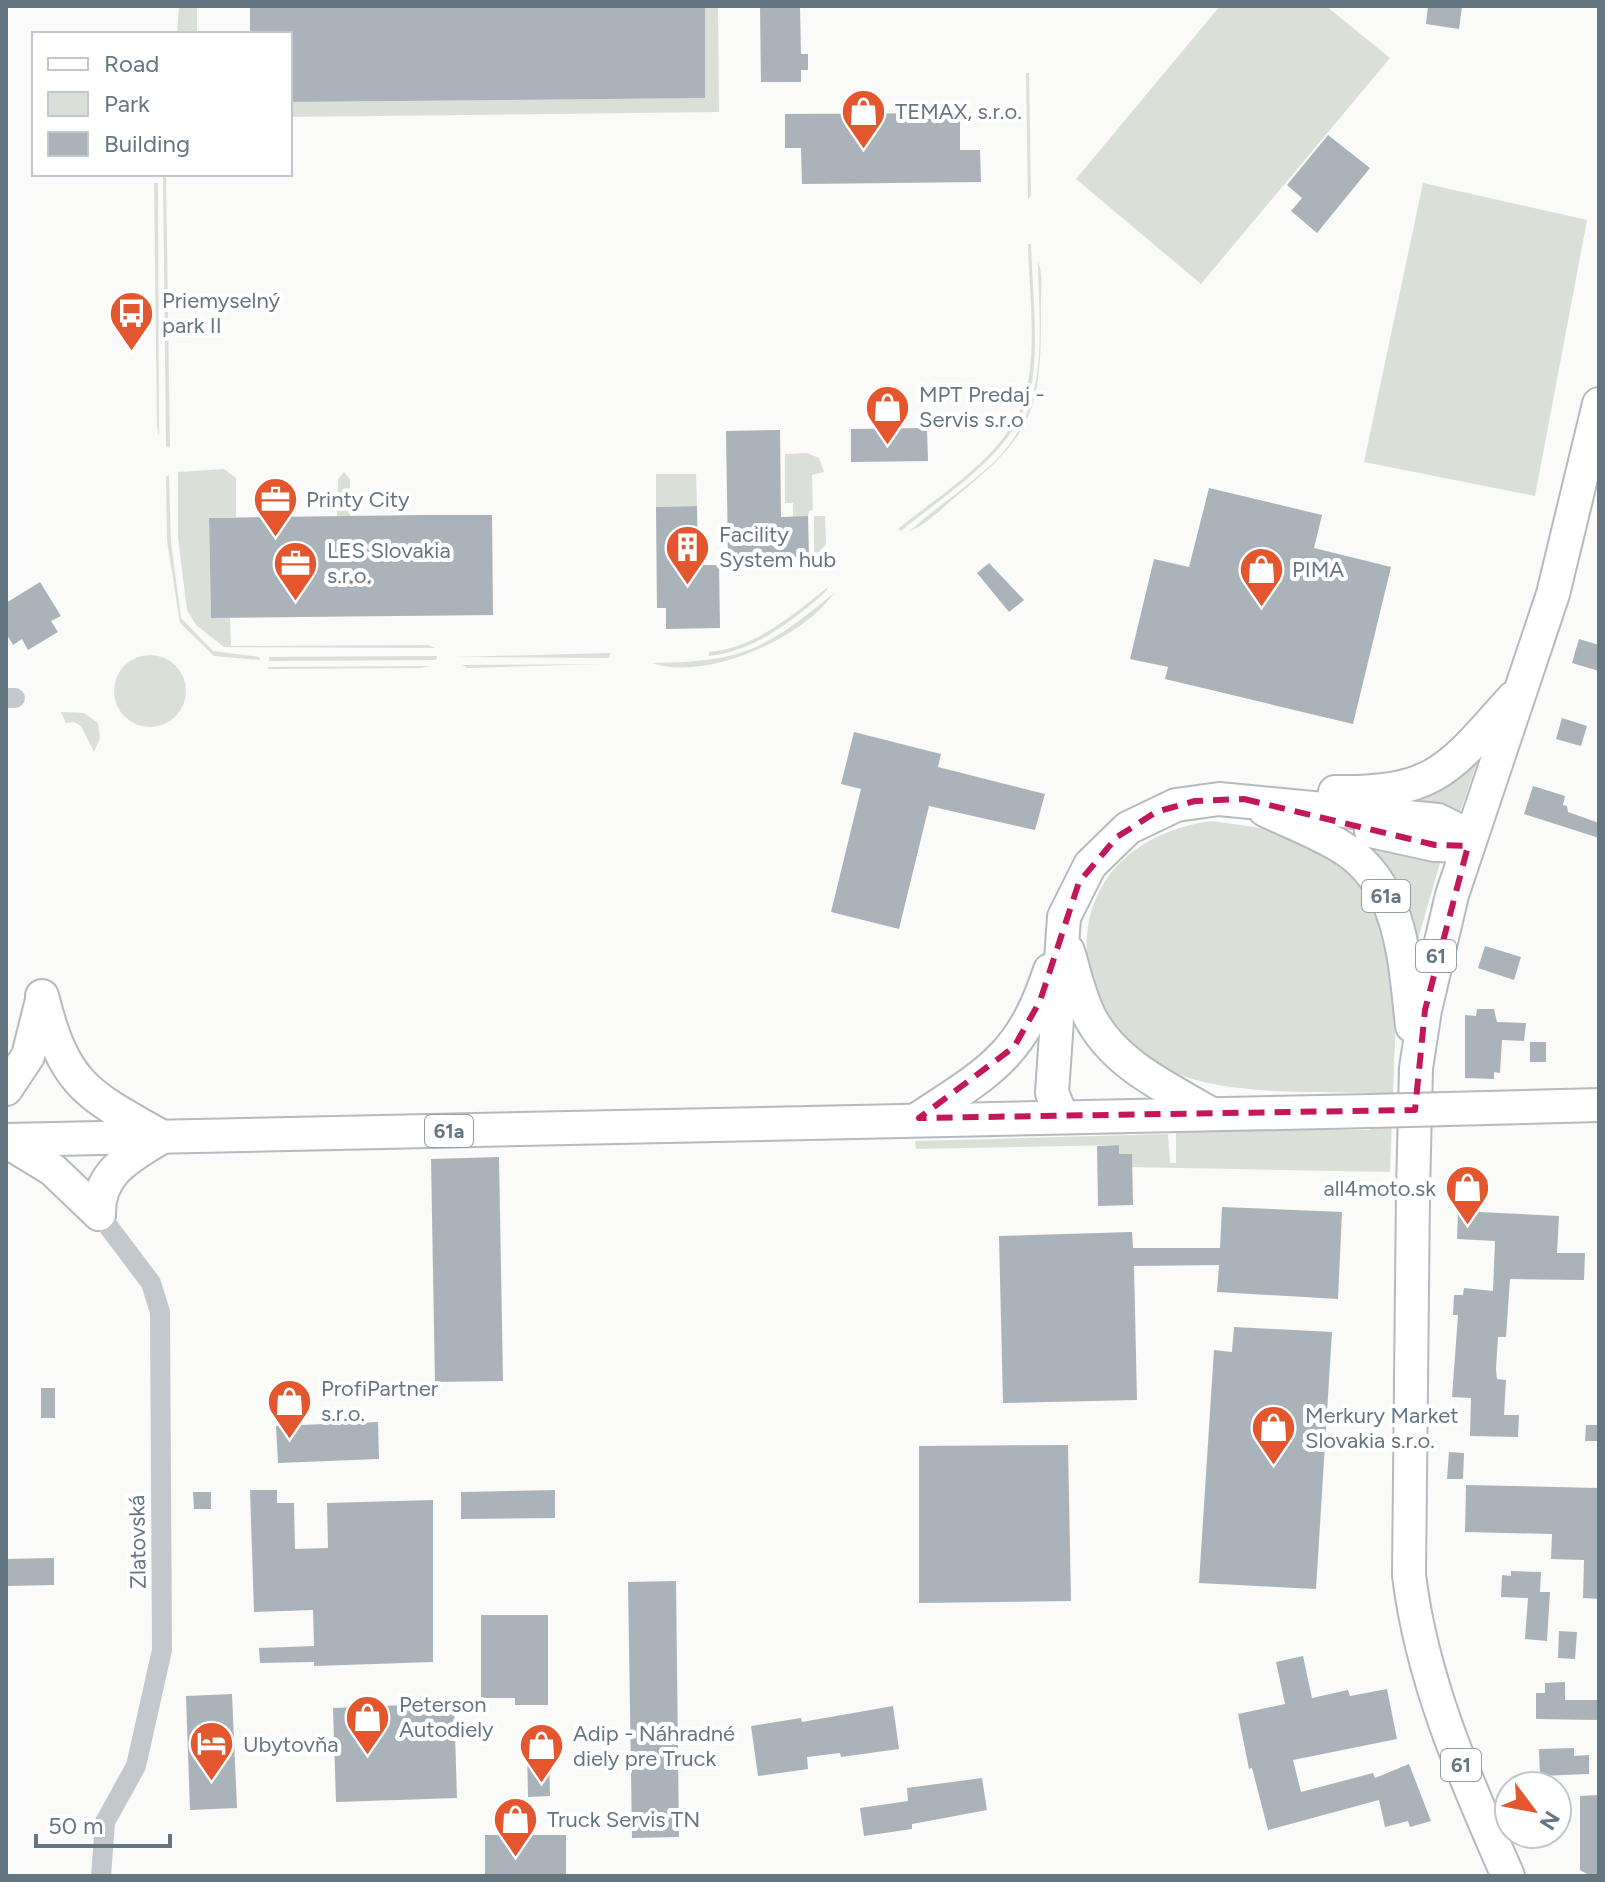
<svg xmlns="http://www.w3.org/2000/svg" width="1605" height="1882" viewBox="0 0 1605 1882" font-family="Figtree,sans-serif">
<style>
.green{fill:#dadfd7}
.building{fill:#aab3b9}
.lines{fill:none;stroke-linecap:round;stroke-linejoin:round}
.primary-casing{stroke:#b5babe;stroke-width:36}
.street{stroke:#c3c8cc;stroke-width:20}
.primary{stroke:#fff;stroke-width:32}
.primary-bridge-casing{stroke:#b5babe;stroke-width:36;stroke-linecap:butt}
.primary-bridge{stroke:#fff;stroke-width:32}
.marked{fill:none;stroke:#c2185b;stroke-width:6;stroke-dasharray:16 10;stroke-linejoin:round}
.labels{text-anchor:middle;stroke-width:8;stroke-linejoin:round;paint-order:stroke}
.shield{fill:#fff;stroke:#939fa8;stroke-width:2}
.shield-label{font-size:20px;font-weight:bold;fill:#657683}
.poi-label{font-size:22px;fill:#657683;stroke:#fff;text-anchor:start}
.street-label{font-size:22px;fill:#657683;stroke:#fff}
</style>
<rect width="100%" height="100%" fill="#fafaf8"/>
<g class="green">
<path d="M179 6H197V34H177Z"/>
<path d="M705 6H718L719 112 290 117V102L705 98Z"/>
<path d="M1220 6H1326L1390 58 1201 284 1076 179Z"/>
<path d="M1026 73H1029L1031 195 1028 200Z"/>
<path d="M163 174H166L170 448 166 446Z"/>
<path d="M154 183H158L159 436 157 427Z"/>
<path d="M1423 183 1587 220 1535 496 1364 462Z"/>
<path d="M1028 244H1031C1032 288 1040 349 1030 392 1015 453 947 493 901 531L898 529C943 492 1012 452 1026 392 1037 346 1029 291 1028 244Z"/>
<path d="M1038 261C1044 276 1040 299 1041 315 1041 410 1033 434 959 494 944 506 928 524 910 531 937 506 969 486 996 460 1051 405 1039 332 1038 261Z"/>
<path d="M807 453 819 458 824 472 812 475 813 510 809 511 808 516 793 517V503H785V454Z"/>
<path d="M224 469 236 478V517L209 518 211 618H230L231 646 428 645 435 648 224 647 196 625 187 610 178 538V472Z"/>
<path d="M344 472 350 479V516H337L338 479Z"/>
<path d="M656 474H696L697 506 656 507Z"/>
<path d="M169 475 171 542 181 618 213 651 259 657 260 660 214 656 180 623 167 541 166 477Z"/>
<path d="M814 516H825L826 544 814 558Z"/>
<path d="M828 587C827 592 815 601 808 607 778 631 749 651 709 656V652C757 647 791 616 828 587Z"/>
<path d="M834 593C803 638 706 682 652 663 742 662 765 650 834 593Z"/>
<path d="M611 653 608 658 456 657Z"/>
<circle cx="150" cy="691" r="36"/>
<path d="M437 656 436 660 269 661V657Z"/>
<path d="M601 664 467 668 462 665Z"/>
<path d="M431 666 420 668 268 669V667Z"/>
<path d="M61 712 84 713 98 723 100 738 94 752 81 726 74 722 66 723Z"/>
<path d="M1480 754 1459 815 1420 809 1396 797Z"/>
<path d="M1212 821 1268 829 1344 860 1383 912 1396 1015 1390 1172 1132 1167V1154H1119V1145L916 1149 915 1141 1168 1134 1170 1163H1176V1129L1370 1130 1371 1093C1293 1090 1201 1099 1134 1052 1116 1039 1097 1008 1092 987 1069 896 1123 833 1212 821Z"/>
<path d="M1352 835 1442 856 1418 939 1407 906 1351 838Z"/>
</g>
<g class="building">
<path d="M250 6H705V98L290 102V34H250Z"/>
<path d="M760 6H800L801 54H808V70H801V82H761Z"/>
<path d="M1428 6H1462L1459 29 1426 24Z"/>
<path d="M960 113V150H980L981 182 802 184 801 148H785V114Z"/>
<path d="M1328 135 1370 168 1317 233 1291 211 1302 198 1287 185Z"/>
<path d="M927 428 928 461 851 462V429Z"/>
<path d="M780 430 781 517 808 516 809 557 728 558 726 431Z"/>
<path d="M1209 488 1322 515 1314 548 1391 567 1353 724 1165 679 1168 667 1130 659 1154 559 1189 567Z"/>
<path d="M697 506 698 565H719L720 628 666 629V608H657L656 507Z"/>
<path d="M422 515H492L493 615 211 618 209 518Z"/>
<path d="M989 563 1024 600 1009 612 977 573Z"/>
<path d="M40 582 61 616 51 621 58 632 28 650 22 639 13 645 6 633V603Z"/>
<path d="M1579 639 1599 645V671L1572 663Z"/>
<path d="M1562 718 1587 726 1581 746 1556 739Z"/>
<path d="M854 732 941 754 938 767 1045 794 1035 830 929 806 899 929 831 912 861 789 841 784Z"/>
<path d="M1533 786 1565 796 1563 805 1567 806 1568 812 1599 823V838L1524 814Z"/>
<path d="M1485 946 1521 957 1514 980 1478 968Z"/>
<path d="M1477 1009H1494L1497 1022 1526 1023 1524 1041 1502 1040 1500 1073 1494 1072V1079L1465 1078V1015L1476 1016Z"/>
<rect x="1530" y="1042" width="16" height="20"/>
<path d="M1119 1145V1154H1132L1133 1205 1098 1206 1097 1146Z"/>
<path d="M499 1157 503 1381 435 1382 431 1159Z"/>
<path d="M1222 1207 1342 1212 1338 1299 1217 1292 1219 1265 1134 1266 1137 1400 1003 1403 999 1236 1132 1232 1133 1248H1220Z"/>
<path d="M1458 1211 1559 1216 1557 1253H1585L1584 1280 1510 1279 1506 1337H1498L1496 1369 1497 1379 1506 1380 1504 1415H1519L1518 1437 1470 1436 1471 1398 1452 1397 1458 1315H1453L1454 1295H1463L1464 1288 1493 1291 1495 1241 1457 1239Z"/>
<path d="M1234 1327 1332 1332 1316 1589 1199 1583 1214 1350 1232 1352Z"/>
<rect x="41" y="1388" width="14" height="30"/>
<path d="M378 1422 379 1459 278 1463 276 1426Z"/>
<path d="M1586 1425H1599V1441H1585Z"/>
<path d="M1068 1445 1071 1601 919 1603V1446Z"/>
<path d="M1449 1452 1464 1453 1463 1479H1447Z"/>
<path d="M1466 1485 1599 1488V1599L1583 1598 1584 1560 1551 1559 1552 1534 1465 1532Z"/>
<path d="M250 1490H277V1503H294L295 1549 328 1548 327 1503 433 1500V1662L314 1666V1662L260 1663 259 1648 314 1646 313 1610 254 1612Z"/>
<path d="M555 1490V1518L461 1519V1492Z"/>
<path d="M193 1492H211V1509H194Z"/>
<path d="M54 1558V1585L6 1586V1559Z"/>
<path d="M1511 1571 1541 1572 1540 1592H1550L1547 1641 1525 1639 1528 1598 1501 1597 1502 1575 1511 1576Z"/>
<path d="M676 1581 679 1837 632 1838 628 1582Z"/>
<path d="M481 1615H548V1705H515V1698H481Z"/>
<path d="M1559 1631 1577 1632 1575 1659 1558 1658Z"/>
<path d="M1303 1656 1312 1698 1348 1690 1350 1696 1387 1689 1397 1739 1293 1760 1301 1792 1373 1773 1375 1778 1409 1764 1431 1821 1410 1827 1408 1821 1385 1827 1379 1800 1268 1830 1252 1768 1249 1769 1238 1714 1285 1704 1276 1662Z"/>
<path d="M1565 1682V1700H1599V1720L1536 1719V1693H1545V1683Z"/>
<path d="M232 1694 237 1808 190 1810 186 1696Z"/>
<path d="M454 1703 457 1798 336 1802 333 1708Z"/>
<path d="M893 1706 899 1749 841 1757 840 1753 807 1757 808 1769 758 1776 751 1726 801 1718 802 1722Z"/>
<path d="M549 1748 550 1796 528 1797 527 1749Z"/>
<path d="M1574 1748V1756L1589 1755V1774L1540 1776 1539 1749Z"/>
<path d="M982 1778 987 1810 912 1824V1829L864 1836 860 1808 908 1801 907 1788Z"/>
<path d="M1599 1795V1876H1591L1580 1870V1796Z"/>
<rect x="485" y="1835" width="81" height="41"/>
</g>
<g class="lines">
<defs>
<g id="primary">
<path d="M1335 792C1436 794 1450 768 1513 698"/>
<path d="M1265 810C1290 822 1319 833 1343 848 1403 885 1405 964 1412 1026"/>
<path d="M1371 831 1435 845 1468 846"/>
<path d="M1068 951C1075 974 1080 1000 1092 1021 1118 1066 1166 1087 1208 1112"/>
<path d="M42 996C64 1083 84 1093 159 1135"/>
<path d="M6 1089 28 1056 41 1004"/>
<path d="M1062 1117 1052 1093 1064 917 1090 865 1128 828 1176 805 1219 799 1438 820 1456 829 1468 846"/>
<path d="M919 1118C991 1071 1022 1055 1050 970"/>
<path d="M6 1140 1370 1111"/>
<path d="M6 1141 53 1170 99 1214"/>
<path d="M99 1214C98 1172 130 1157 162 1137"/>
<path d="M1508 1876C1465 1778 1422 1682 1409 1575L1413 1191 1416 1068 1425 1010 1452 895 1553 594 1599 404"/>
</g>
</defs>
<use href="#primary" class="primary-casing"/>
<g class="street">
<path d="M6 698H15"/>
<path d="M99 1214 151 1283 160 1312 162 1650 136 1766 105 1822 101 1876"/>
</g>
<use href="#primary" class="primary"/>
<defs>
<path id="primary-bridge" d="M1370 1111 1599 1105"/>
</defs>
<use href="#primary-bridge" class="primary-bridge-casing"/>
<use href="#primary-bridge" class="primary-bridge"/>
</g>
<path class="marked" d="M1244 799 1435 845 1468 846 1425 1010 1415 1110 919 1118 1014 1047 1040 1001 1079 882 1117 837 1156 812 1195 801Z"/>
<defs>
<symbol id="shop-pin" viewBox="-11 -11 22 30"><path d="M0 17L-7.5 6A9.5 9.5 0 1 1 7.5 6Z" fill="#e4572e" stroke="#fff"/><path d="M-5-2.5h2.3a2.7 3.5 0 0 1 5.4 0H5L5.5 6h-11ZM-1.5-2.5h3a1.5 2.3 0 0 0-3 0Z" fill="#fff"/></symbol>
<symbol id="bus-pin" viewBox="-11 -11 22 30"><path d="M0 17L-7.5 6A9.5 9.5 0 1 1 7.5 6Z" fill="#e4572e" stroke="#fff"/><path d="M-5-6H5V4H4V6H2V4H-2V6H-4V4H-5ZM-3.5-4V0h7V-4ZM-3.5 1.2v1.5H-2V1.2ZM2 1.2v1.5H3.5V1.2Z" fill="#fff"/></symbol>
<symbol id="office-pin" viewBox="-11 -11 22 30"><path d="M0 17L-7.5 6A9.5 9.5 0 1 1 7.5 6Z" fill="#e4572e" stroke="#fff"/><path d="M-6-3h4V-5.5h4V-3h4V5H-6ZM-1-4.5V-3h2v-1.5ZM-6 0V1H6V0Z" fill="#fff"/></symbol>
<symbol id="building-pin" viewBox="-11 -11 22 30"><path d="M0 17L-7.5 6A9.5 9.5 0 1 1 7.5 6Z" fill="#e4572e" stroke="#fff"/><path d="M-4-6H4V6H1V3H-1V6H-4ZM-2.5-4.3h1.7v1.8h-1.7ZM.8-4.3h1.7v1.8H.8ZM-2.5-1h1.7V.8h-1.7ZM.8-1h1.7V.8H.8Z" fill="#fff"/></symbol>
<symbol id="hotel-pin" viewBox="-11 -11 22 30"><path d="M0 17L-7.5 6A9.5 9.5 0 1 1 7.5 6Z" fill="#e4572e" stroke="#fff"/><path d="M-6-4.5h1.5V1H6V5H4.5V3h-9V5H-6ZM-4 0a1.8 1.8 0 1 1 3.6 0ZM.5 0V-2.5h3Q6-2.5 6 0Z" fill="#fff"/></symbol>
</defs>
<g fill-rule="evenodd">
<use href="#shop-pin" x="838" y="86" width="51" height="69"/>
<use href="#bus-pin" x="106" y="288" width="51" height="69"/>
<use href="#shop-pin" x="862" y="382" width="51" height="69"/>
<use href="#office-pin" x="250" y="474" width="51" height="69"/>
<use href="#building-pin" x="662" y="522" width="51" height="69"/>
<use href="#office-pin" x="270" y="538" width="51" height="69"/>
<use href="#shop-pin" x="1236" y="544" width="51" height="69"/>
<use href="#shop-pin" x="1442" y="1162" width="51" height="69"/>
<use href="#shop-pin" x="264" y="1376" width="51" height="69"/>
<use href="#shop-pin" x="1248" y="1402" width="51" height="69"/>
<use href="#shop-pin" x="342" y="1692" width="51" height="69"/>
<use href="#hotel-pin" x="186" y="1718" width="51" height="69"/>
<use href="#shop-pin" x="516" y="1720" width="51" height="69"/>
<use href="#shop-pin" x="490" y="1794" width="51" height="69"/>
</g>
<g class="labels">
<g class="shield">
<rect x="1362" y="880" width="48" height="32" rx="6"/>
<rect x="1416" y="940" width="40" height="32" rx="6"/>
<rect x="425" y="1115" width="48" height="32" rx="6"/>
<rect x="1441" y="1749" width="40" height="32" rx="6"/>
</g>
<g class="shield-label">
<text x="1386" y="903">61a</text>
<text x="1436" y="963">61</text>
<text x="449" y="1138">61a</text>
<text x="1461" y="1772">61</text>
</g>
<g class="poi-label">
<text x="895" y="119">TEMAX, s.r.o.</text>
<text x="162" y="308">Priemyselný<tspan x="162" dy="25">park II</tspan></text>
<text x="919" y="402">MPT Predaj -<tspan x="919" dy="25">Servis s.r.o</tspan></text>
<text x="306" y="507">Printy City</text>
<text x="719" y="542">Facility<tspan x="719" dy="25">System hub</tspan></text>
<text x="327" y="558">LES Slovakia<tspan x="327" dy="25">s.r.o.</tspan></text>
<text x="1292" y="577">PIMA</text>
<text x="1436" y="1196" text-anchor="end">all4moto.sk</text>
<text x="321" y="1396">ProfiPartner<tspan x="321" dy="25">s.r.o.</tspan></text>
<text x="1305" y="1423">Merkury Market<tspan x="1305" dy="25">Slovakia s.r.o.</tspan></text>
<text x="399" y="1712">Peterson<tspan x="399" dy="25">Autodiely</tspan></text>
<text x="573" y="1741">Adip - Náhradné<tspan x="573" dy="25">diely pre Truck</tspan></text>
<text x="243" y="1752">Ubytovňa</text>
<text x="547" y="1827">Truck Servis TN</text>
</g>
<g class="street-label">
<text transform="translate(137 1542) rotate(-91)" y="8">Zlatovská</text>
</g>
</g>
<rect width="1605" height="1882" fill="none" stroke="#657683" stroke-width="16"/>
<rect x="32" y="32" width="260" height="144" fill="#ffffff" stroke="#c1c8cd" stroke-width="2"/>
<rect x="48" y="58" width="40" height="12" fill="#ffffff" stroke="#c1c8cd" stroke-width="2"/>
<text x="104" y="72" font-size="24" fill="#657683">Road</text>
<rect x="48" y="92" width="40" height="24" fill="#dadfd7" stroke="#c1c8cd" stroke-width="2"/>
<text x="104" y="112" font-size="24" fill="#657683">Park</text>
<rect x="48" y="132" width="40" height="24" fill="#aab3b9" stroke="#c1c8cd" stroke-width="2"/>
<text x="104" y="152" font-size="24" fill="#657683">Building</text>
<g transform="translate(1533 1810) rotate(122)"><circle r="38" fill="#ffffff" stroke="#c1c8cd" stroke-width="2"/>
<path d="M0-6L14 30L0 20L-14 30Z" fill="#e4572e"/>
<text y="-12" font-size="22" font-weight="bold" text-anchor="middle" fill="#657683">N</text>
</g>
<path d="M36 1834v12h134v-12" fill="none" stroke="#657683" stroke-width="4"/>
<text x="48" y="1834" font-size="24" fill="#657683" stroke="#ffffff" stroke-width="6" paint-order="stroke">50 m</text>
</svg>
